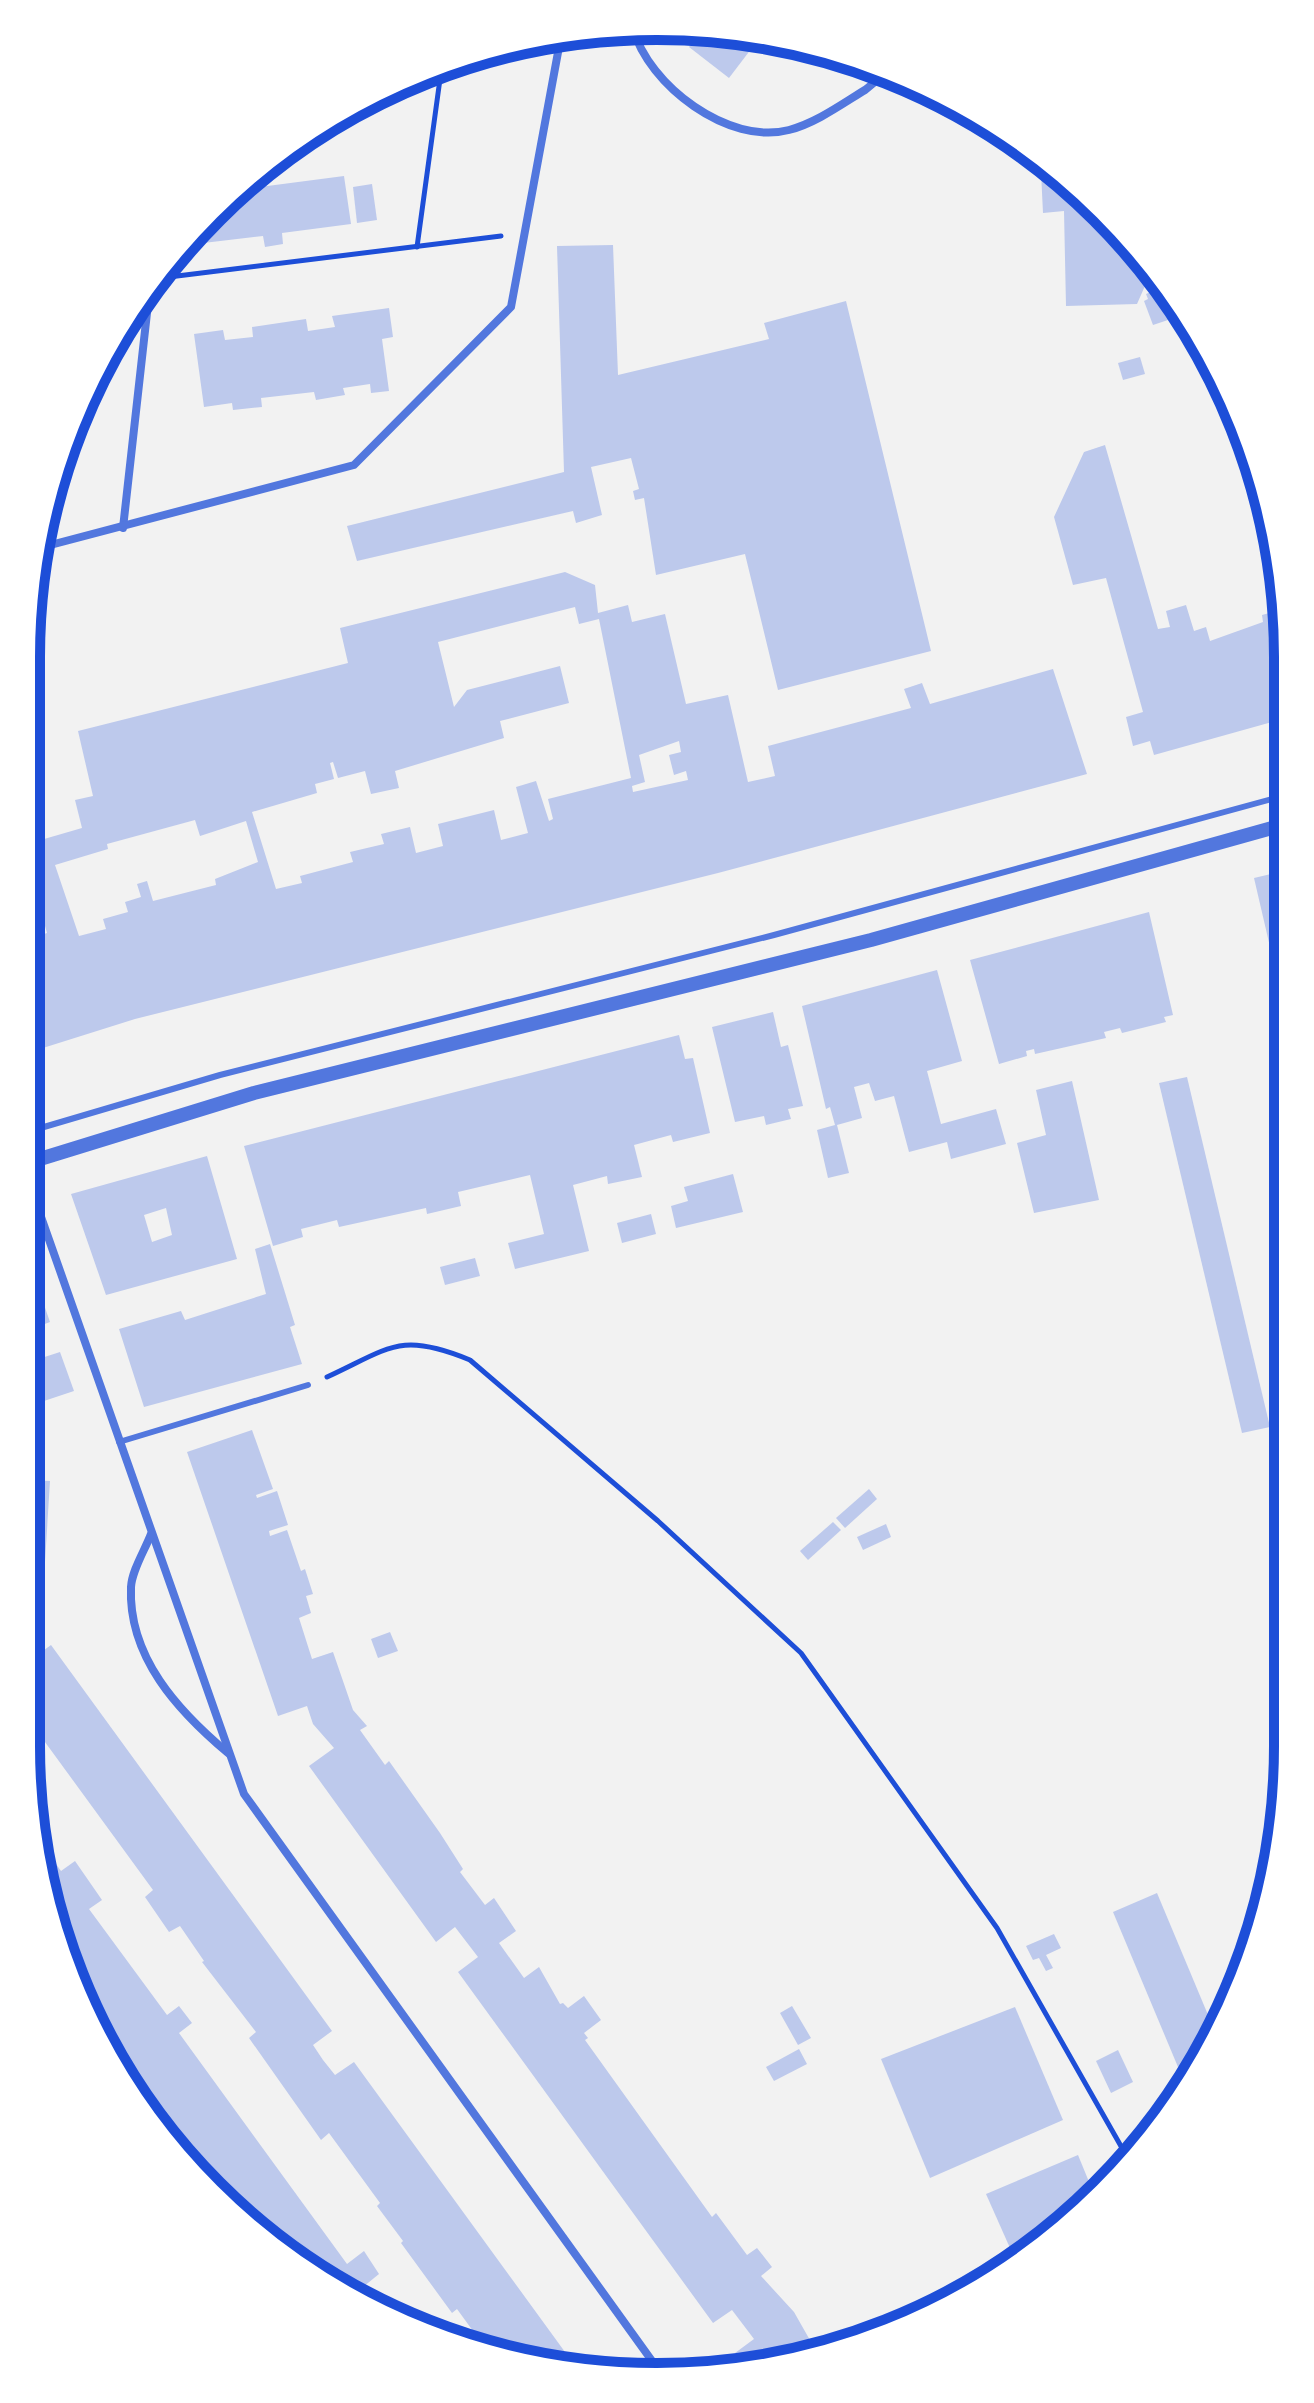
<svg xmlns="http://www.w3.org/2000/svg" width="1314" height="2403" viewBox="0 0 1314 2403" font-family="'Public Sans',sans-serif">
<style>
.building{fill:#bdc9ec;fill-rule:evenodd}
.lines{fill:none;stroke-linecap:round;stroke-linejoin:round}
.path{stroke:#1d4ed8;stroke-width:5}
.service{stroke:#5277de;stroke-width:6}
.minor{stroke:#5277de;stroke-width:8}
.tertiary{stroke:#5277de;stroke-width:14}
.rim{fill:none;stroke:#1d4ed8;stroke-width:10}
</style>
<rect width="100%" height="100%" fill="#f2f2f2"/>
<g class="building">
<path d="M702 30 740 31 761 36 729 78 689 47Z"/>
<path d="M786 42 815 49 808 59Z"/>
<path d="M1052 171 1103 210 1152 270 1137 304 1066 306 1064 211 1043 213 1041 172Z"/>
<path d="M344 176 351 224 282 233 283 244 265 247 263 236 195 244 194 231 237 190Z"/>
<path d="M372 184 377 220 357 223 353 187Z"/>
<path d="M613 245 618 375 769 339 764 323 846 301 931 651 778 690 745 554 656 575 644 498 635 500 633 491 639 489 631 458 591 467 602 515 576 523 573 511 357 561 347 526 564 472 557 246Z"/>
<path d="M1160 288 1171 319 1153 325 1144 301 1148 299 1146 294Z"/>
<path d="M389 308 393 337 382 339 389 391 371 393 370 384 343 388 345 395 316 400 314 392 261 398 262 407 233 410 232 403 204 407 194 334 223 330 225 340 253 337 252 327 306 319 308 331 335 327 332 316Z"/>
<path d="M1140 357 1145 374 1123 380 1118 363Z"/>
<path d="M1105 445 1158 629 1170 627 1166 611 1186 605 1194 631 1206 627 1210 641 1263 622 1262 615 1283 609V719L1154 755 1150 741 1133 746 1126 717 1143 712 1106 578 1073 585 1054 517 1084 452Z"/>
<path d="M565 572 595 585 598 613 628 605 632 622 665 614 686 704 728 695 748 782 775 776 768 746 911 708 904 689 922 683 930 704 1053 669 1087 774 718 873 135 1019 27 1053V940L47 933 27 862V844L82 828 75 800 93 796 78 731 348 663 340 628ZM575 607 579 624 599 619 631 778 548 799 553 819 549 821 536 781 516 787 528 833 501 840 494 810 438 824 443 846 416 853 410 827 381 834 384 844 350 852 353 862 300 876 302 883 276 889 252 812 317 793 315 784 334 779 330 763 333 762 338 778 365 771 371 794 399 788 395 771 504 738 500 721 569 703 560 666 467 690 454 707 438 642ZM679 741 681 752 669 755 674 775 686 771 688 780 633 792 632 786 645 782 639 755ZM195 820 200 836 246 821 258 862 215 879 216 885 153 901 147 881 137 884 141 897 125 902 128 912 103 919 106 929 79 936 55 865 108 849 107 844Z"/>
<path d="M1284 871V962L1274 964 1254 878Z"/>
<path d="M1149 912 1173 1015 1164 1017 1166 1022 1122 1033 1120 1028 1104 1032 1106 1038 1035 1054 1034 1049 1026 1051 1027 1056 999 1064 970 960Z"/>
<path d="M937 970 962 1061 927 1071 941 1124 996 1109 1006 1144 951 1159 947 1142 909 1152 894 1096 875 1101 869 1083 854 1087 862 1118 837 1125 849 1173 828 1178 817 1130 835 1125 830 1107 826 1109 802 1006Z"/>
<path d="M773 1012 781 1047 788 1045 803 1106 788 1109 791 1119 766 1125 764 1116 735 1122 712 1027Z"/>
<path d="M679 1035 685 1059 693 1058 710 1133 673 1142 671 1135 634 1145 642 1177 608 1184 607 1176 573 1185 589 1251 515 1269 508 1243 544 1234 530 1175 458 1192 461 1206 427 1214 426 1208 339 1227 337 1220 301 1229 303 1237 273 1246 244 1146Z"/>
<path d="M1187 1077 1270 1427 1242 1433 1159 1083Z"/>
<path d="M1072 1081 1099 1200 1034 1213 1017 1143 1046 1135 1036 1090Z"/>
<path d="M207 1156 237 1259 106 1295 71 1194ZM166 1208 172 1235 152 1242 144 1215Z"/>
<path d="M733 1174 743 1212 676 1228 671 1206 688 1201 684 1187Z"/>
<path d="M651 1214 656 1234 622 1243 617 1223Z"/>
<path d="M270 1244 295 1325 290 1327 302 1364 144 1407 119 1329 181 1311 185 1320 266 1294 255 1249Z"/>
<path d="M27 1256 50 1322 26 1331Z"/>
<path d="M475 1258 480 1276 445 1285 440 1267Z"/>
<path d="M60 1352 74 1391 26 1407V1363Z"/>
<path d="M252 1430 273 1489 256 1495 257 1498 277 1491 288 1525 269 1531 270 1536 287 1530 301 1571 305 1569 313 1594 306 1596 311 1613 299 1618 312 1659 333 1652 353 1710 367 1726 360 1730 385 1765 389 1761 440 1833 463 1869 460 1872 485 1905 494 1898 516 1931 499 1943 524 1978 539 1967 560 2004 563 2003 568 2008 584 1996 601 2020 584 2033 588 2038 585 2040 712 2217 716 2213 747 2255 757 2248 772 2267 761 2276 794 2312 815 2349 743 2365 735 2353 754 2339 732 2310 713 2323 458 1972 478 1957 455 1927 436 1942 309 1766 334 1748 313 1724 307 1706 278 1716 187 1452Z"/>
<path d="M26 1480 50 1481 42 1611 26 1610Z"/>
<path d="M869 1489 877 1499 845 1528 836 1518Z"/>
<path d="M833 1522 841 1530 808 1560 800 1551Z"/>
<path d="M886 1524 891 1537 863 1550 857 1537Z"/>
<path d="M390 1632 398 1651 378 1658 371 1639Z"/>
<path d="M51 1645 332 2031 313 2045 323 2060 335 2075 354 2062 573 2363 493 2355 481 2350 477 2345 481 2342 457 2309 452 2313 401 2243 403 2241 377 2206 380 2203 329 2133 321 2140 249 2038 256 2032 202 1962 204 1961 180 1926 169 1932 145 1897 153 1890 26 1716V1649L32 1659Z"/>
<path d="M42 1844 61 1871 75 1861 102 1900 89 1909 167 2015 179 2006 192 2023 179 2033 347 2264 364 2251 379 2274 363 2287 373 2301 306 2270 156 2130 59 1948Z"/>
<path d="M1157 1893 1216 2034 1207 2054 1178 2067 1113 1912Z"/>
<path d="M1054 1934 1061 1948 1046 1955 1053 1968 1046 1971 1039 1958 1033 1960 1026 1946Z"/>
<path d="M792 2006 811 2038 798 2045 780 2013Z"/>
<path d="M1015 2007 1063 2120 930 2178 881 2059Z"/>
<path d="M799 2049 807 2064 774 2081 766 2067Z"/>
<path d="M1118 2050 1133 2082 1111 2093 1096 2061Z"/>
<path d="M1078 2155 1094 2194 1073 2221 1014 2257 986 2194Z"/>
</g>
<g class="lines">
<g class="path">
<path d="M417 247 440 79 417 76"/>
<path d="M169 277 501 236"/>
<path d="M327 1377C390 1348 400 1331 470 1360L658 1521 801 1653 997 1928 1126 2155"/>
</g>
<g class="service">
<path d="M27 1132 220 1075 774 935 1283 796"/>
<path d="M119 1442 308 1385"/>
</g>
<g class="minor">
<path d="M633 28C648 85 729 146 789 130 816 123 842 104 865 90 873 84 880 76 890 73"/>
<path d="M123 528 150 286"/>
<path d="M39 548 354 465 511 307 561 36"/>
<path d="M27 632C38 603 42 579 39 548"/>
<path d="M27 1177 244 1794 660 2372"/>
<path d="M151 1534C145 1550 132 1570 131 1587 128 1657 178 1711 228 1753"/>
</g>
<path class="tertiary" d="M27 1163 254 1093 871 940 1283 825"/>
</g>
<path d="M0 0H1314V2403H0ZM657 40H657A617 617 0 0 1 1274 657V1746A617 617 0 0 1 657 2363H657A617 617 0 0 1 40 1746V657A617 617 0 0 1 657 40Z" fill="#fff" fill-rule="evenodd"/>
<path class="rim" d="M657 40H657A617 617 0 0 1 1274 657V1746A617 617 0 0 1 657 2363H657A617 617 0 0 1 40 1746V657A617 617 0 0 1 657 40Z"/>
</svg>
